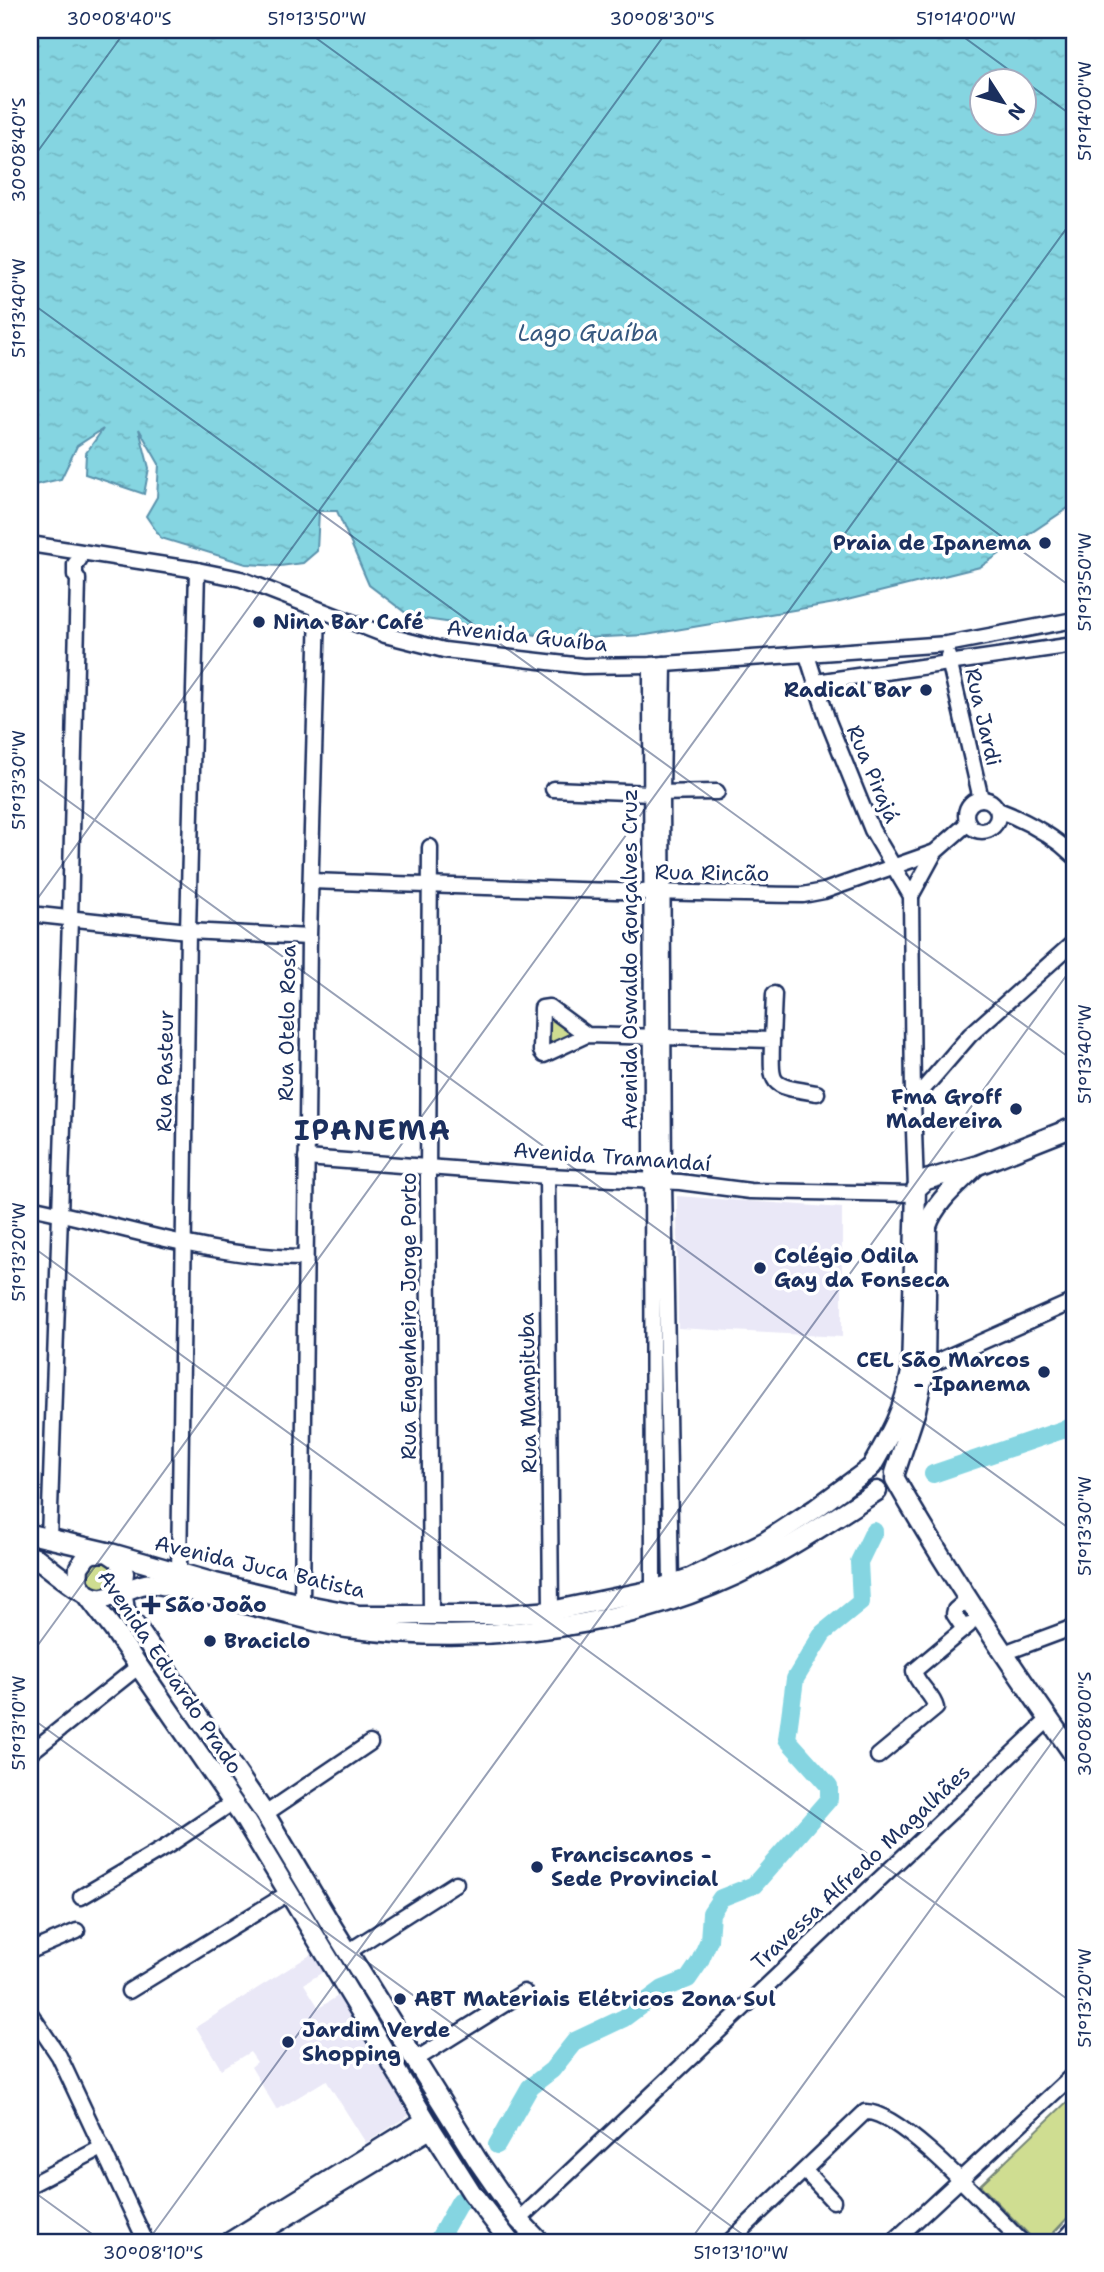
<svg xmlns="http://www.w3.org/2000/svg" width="1104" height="2272" viewBox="0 0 1104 2272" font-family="'Shantell Sans',sans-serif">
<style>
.built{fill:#eae8f7}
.green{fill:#cfdd91;stroke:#758678;stroke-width:2}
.water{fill:url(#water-ripples);stroke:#5b93ad;stroke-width:2;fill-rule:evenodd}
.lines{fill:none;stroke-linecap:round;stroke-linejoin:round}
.river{stroke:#85d5e1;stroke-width:18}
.minor-casing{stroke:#1b2f5e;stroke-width:19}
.major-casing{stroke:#1b2f5e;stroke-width:23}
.minor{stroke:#fff;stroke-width:14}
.major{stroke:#fff;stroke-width:18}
.ticks{fill:none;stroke:#1b2f5e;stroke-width:2;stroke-opacity:0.45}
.poi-dot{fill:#1b2f5e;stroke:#fff;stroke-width:2.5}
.labels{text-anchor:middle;stroke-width:7;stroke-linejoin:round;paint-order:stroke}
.poi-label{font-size:21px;font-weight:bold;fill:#1b2f5e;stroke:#fff;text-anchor:start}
.street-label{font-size:21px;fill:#1b2f5e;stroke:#fff}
.water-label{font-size:23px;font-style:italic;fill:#36587f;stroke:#fff}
.district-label{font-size:28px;font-weight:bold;letter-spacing:2px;fill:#1b2f5e;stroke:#fff}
.neatline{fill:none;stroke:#1b2f5e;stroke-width:2.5}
.ticks-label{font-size:18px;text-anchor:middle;fill:#1b2f5e}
</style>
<defs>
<pattern id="water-ripples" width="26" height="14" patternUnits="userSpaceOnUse" patternTransform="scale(1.75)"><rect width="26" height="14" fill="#85d5e1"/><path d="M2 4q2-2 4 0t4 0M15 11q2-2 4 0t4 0" fill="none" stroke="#72b7c3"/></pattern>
</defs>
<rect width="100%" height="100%" fill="#fff"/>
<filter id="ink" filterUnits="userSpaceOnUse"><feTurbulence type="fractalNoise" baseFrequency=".0143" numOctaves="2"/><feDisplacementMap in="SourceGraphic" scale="14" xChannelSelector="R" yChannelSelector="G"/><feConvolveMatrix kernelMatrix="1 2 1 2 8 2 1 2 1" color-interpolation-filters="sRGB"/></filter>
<g filter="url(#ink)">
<g class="built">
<path d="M677 1196 842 1208V1337L678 1328Z"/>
<path d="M315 1952 326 1970 304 1984 319 2008 341 1994 414 2112 366 2143 326 2080 277 2110 251 2067 257 2062 250 2052 221 2069 196 2027Z"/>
</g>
<g class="green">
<path d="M548 1013 577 1034 547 1048Z"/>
<circle cx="101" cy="1574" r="15"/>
<path d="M1074 2095V2211L1045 2242H1036L980 2185Z"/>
</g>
<path class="water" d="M30 30H1074V504L980 567 835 603 646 635 565 639 411 617 369 585 337 511H319L317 551 303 563 280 566 246 564 161 538 146 516 157 497 159 464 139 429 149 468 144 494 85 474 86 453 103 429 77 446 61 479 30 486ZM982 80H1024V122H982Z"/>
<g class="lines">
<g class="river">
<path d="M933 1474 1074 1426"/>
<path d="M497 2145 530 2087 552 2070 575 2041 624 2018 663 1989 688 1979 699 1963 709 1940 711 1913 721 1898 754 1885 829 1799V1786L787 1739 795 1679 823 1633 861 1602 859 1562 874 1531"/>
<path d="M437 2242 460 2201"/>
</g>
<defs>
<g id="minor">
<path d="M30 544 197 570 241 579 385 635 444 650 583 666 651 665 947 644 1074 620"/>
<path d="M807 655 828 721 872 830 911 896 913 1101 916 1189"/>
<path d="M948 656 981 799"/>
<path d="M664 664 662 793 664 1182 671 1584"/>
<path d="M651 665 653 1590"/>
<path d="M816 682 1074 645"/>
<path d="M553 789 651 793 717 792"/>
<circle cx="982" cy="815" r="16"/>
<path d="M998 810C1027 821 1052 835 1074 856"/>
<path d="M430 847 428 1180 431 1616"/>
<path d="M311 881C475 887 639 893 803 895L824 891 935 852 968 823"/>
<path d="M911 896 935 852"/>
<path d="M30 914 188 931 309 937"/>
<path d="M587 1035 549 1007 542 1008 541 1051 544 1055 587 1035 772 1040C771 1088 769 1085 817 1093"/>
<path d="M772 1040 774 994"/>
<path d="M913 1101 970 1035 1074 942"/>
<path d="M306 1158 547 1176 680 1182 750 1191 915 1194"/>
<path d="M547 1176 551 1611"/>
<path d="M30 1207C120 1225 212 1258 305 1258"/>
<path d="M925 1367 1074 1301"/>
<path d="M49 1539 70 919 78 579 75 575V564L79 560V552"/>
<path d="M179 1573 188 931 197 570"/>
<path d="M969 1598 955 1610 954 1614 964 1629 969 1625"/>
<path d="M302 1604 309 937 318 610"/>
<path d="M1004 1653 1074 1627"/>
<path d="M30 1753 139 1666"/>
<path d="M878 1756 936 1708C933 1694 917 1685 914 1671L964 1629"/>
<path d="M265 1814 370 1743"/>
<path d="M81 1897 169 1845 232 1803"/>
<path d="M30 1951 77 1931"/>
<path d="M348 1952 456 1883"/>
<path d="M129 1991 290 1892"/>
<path d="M30 2013 59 2056 146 2242"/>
<path d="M415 2060 524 1992"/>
<path d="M805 2171 833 2201"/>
<path d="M30 2185 101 2148"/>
<path d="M519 2220 1049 1719"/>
<path d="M226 2242 426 2118"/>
<path d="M248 2242 432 2130"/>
<path d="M729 2242 865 2112C901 2110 993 2214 1022 2242"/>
<path d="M893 2242 1074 2074"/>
<path d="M1062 2242 1074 2229"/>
</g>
<g id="major">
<path d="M872 1466C891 1433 904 1410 911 1372L916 1189 926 1180 978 1165 1074 1127"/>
<path d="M895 1473 916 1410 925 1367 927 1226C935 1202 957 1185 975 1167"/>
<path d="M895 1479C949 1574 1011 1666 1074 1755"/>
<path d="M30 1534 107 1552 215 1583 302 1604 359 1615H500L551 1611 653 1590 690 1578 766 1541 815 1509 869 1469"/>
<path d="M30 1556 38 1559C51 1569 88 1601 103 1598 120 1596 132 1585 151 1583 199 1591 247 1605 295 1616 312 1620 330 1626 347 1628 486 1646 634 1629 760 1563 800 1542 838 1516 877 1491"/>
<path d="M510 2242 472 2193 432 2130 246 1822 113 1629 78 1583 79 1567 87 1556 93 1553 107 1552 119 1560 124 1573 122 1590 125 1610 265 1814 333 1928 478 2161 519 2220 540 2242"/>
</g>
</defs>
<use href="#minor" class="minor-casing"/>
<use href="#major" class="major-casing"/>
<use href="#minor" class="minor"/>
<use href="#major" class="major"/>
</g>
</g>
<path class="ticks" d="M305 30 1074 589M954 30 1074 117M30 162 126 30M30 302 1074 1061M30 773 1074 1532M30 909 668 30M30 1245 1074 2004M30 1656 1074 218M30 1717 753 2242M30 2189 103 2242M147 2242 1074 965M689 2242 1074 1712"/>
<g class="poi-dot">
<circle cx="1045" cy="543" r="7"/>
<circle cx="259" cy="622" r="7"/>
<circle cx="926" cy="690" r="7"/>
<circle cx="1016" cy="1109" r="7"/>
<circle cx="760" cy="1268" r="7"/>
<circle cx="1044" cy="1372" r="7"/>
<path d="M147.5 1594.5h7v7h7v7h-7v7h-7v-7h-7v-7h7z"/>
<circle cx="210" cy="1641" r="7"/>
<circle cx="537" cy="1867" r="7"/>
<circle cx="400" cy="1999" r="7"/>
<circle cx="288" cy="2042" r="7"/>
</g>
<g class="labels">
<g class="poi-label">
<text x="1031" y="550" text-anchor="end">Praia de Ipanema</text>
<text x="273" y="629">Nina Bar Café</text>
<text x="912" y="697" text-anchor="end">Radical Bar</text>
<text x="1002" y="1104" text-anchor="end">Fma Groff<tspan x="1002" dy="24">Madereira</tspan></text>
<text x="774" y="1263">Colégio Odila<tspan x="774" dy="24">Gay da Fonseca</tspan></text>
<text x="1030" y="1367" text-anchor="end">CEL São Marcos<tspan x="1030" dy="24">- Ipanema</tspan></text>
<text x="165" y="1612">São João</text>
<text x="224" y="1648">Braciclo</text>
<text x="551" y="1862">Franciscanos -<tspan x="551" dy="24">Sede Provincial</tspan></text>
<text x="414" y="2006">ABT Materiais Elétricos Zona Sul</text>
<text x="302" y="2037">Jardim Verde<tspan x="302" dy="24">Shopping</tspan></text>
</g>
<g class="street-label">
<text transform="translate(527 636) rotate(6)" y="7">Avenida Guaíba</text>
<text transform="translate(983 717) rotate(77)" y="7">Rua Jardi</text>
<text transform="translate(873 774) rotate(67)" y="7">Rua Pirajá</text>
<text transform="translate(712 873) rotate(1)" y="7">Rua Rincão</text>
<text transform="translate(630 959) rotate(-90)" y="7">Avenida Oswaldo Gonçalves Cruz</text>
<text transform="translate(287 1023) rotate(-89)" y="7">Rua Otelo Rosa</text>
<text transform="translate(165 1071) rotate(-89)" y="7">Rua Pasteur</text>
<text transform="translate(612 1157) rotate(4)" y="7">Avenida Tramandaí</text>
<text transform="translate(409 1316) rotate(-90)" y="7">Rua Engenheiro Jorge Porto</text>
<text transform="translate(528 1393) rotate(-91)" y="7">Rua Mampituba</text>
<text transform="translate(260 1567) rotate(13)" y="7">Avenida Juca Batista</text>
<text transform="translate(170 1672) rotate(56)" y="7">Avenida Eduardo Prado</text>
<text transform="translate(861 1867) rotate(-43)" y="7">Travessa Alfredo Magalhães</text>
</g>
<g class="water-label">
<text x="588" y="341">Lago Guaíba</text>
</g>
<g class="district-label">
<text x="373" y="1140">IPANEMA</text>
</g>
</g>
<rect width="1104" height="2272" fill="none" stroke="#fff" stroke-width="77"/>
<g transform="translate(1003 102) rotate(126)"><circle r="33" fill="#ffffff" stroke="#a4acbf" stroke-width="2"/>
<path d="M0-5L12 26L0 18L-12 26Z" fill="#1b2f5e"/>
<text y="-10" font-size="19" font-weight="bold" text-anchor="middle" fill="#1b2f5e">N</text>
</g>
<rect x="38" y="38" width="1028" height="2196" class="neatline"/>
<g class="ticks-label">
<text x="119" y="25">30°08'40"S</text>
<text x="317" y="25">51°13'50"W</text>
<text x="662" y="25">30°08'30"S</text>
<text x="966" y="25">51°14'00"W</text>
<text transform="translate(1085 111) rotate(-90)" y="6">51°14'00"W</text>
<text transform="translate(19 150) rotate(-90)" y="6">30°08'40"S</text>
<text transform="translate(19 308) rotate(-90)" y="6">51°13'40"W</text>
<text transform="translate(1085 582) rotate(-90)" y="6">51°13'50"W</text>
<text transform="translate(19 780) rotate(-90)" y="6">51°13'30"W</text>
<text transform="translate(1085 1054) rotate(-90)" y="6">51°13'40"W</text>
<text transform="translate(19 1252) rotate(-90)" y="6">51°13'20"W</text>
<text transform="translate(1085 1526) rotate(-90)" y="6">51°13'30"W</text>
<text transform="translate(19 1723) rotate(-90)" y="6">51°13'10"W</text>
<text transform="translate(1085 1724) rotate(-90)" y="6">30°08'00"S</text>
<text transform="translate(1085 1998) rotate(-90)" y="6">51°13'20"W</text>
<text x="153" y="2259">30°08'10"S</text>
<text x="741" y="2259">51°13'10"W</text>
</g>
</svg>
